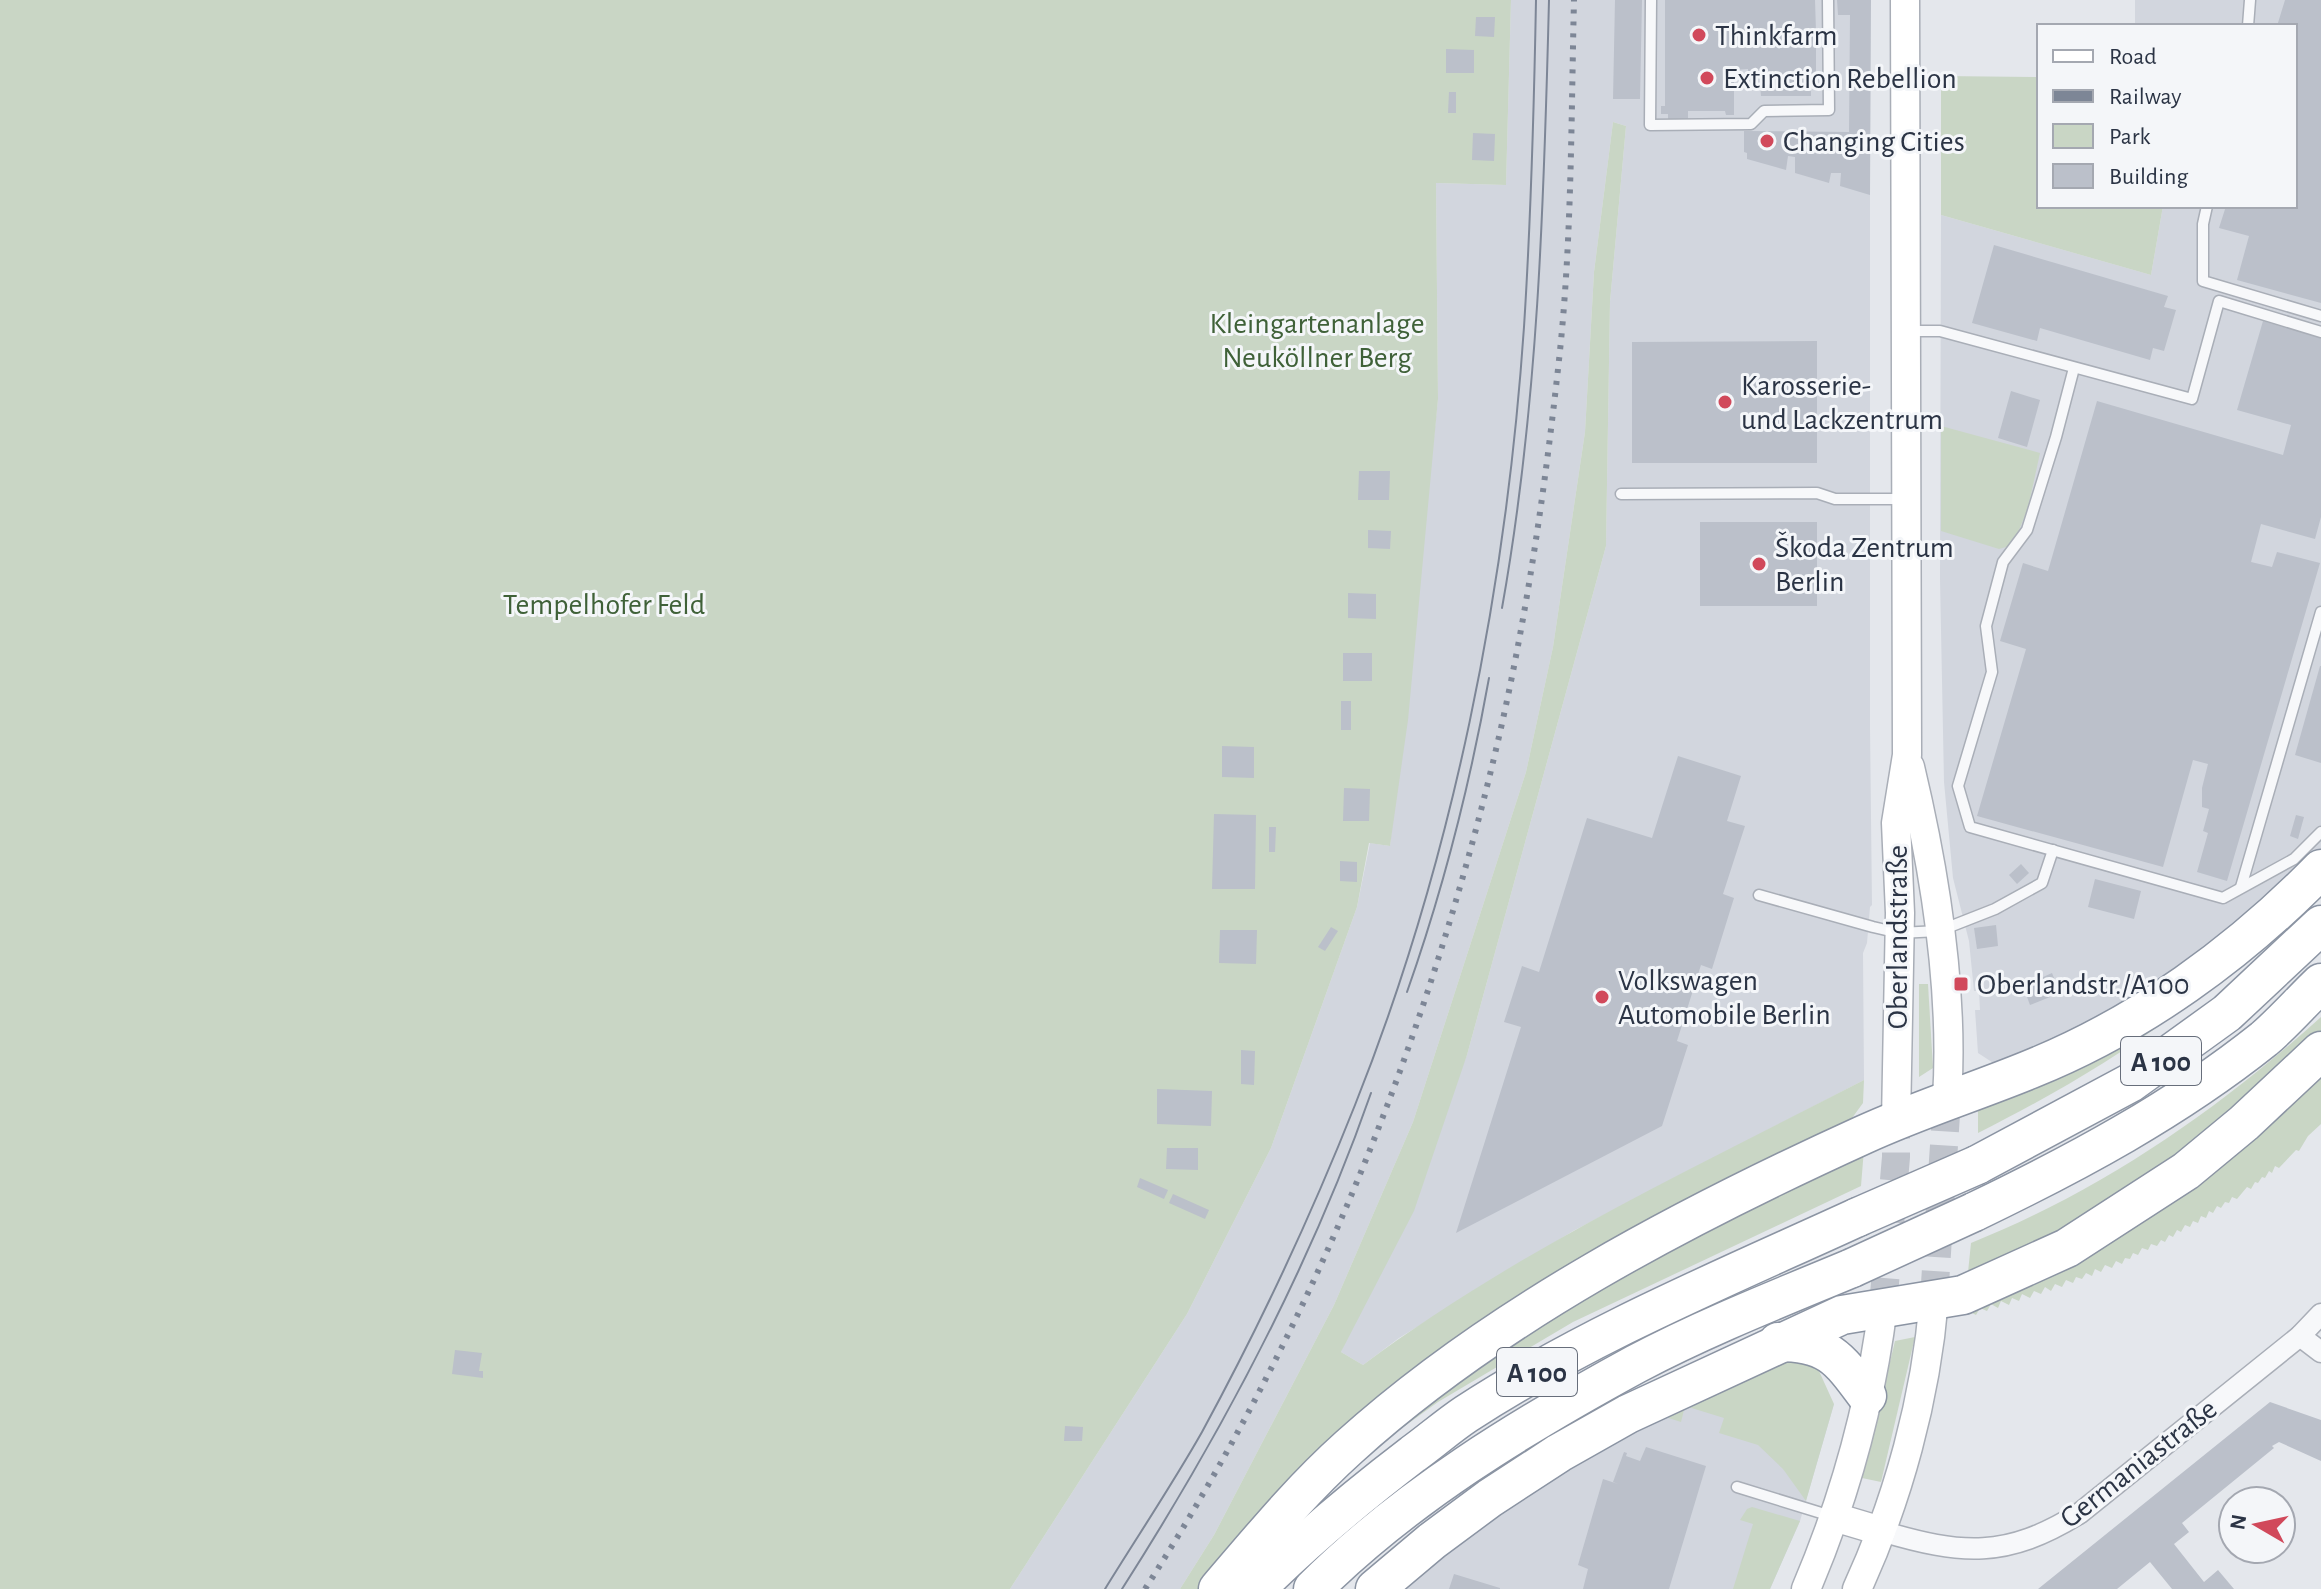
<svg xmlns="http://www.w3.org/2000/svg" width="2321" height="1589" viewBox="0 0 2321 1589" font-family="'Alegreya Sans',sans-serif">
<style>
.built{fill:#d2d6de}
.green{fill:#c9d6c5}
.building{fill:#bbc0ca}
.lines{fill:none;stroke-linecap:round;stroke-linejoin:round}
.secondary-tunnel{stroke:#bfc3cb;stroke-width:28;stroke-dasharray:28 14;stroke-linecap:butt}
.lane-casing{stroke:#a9aeb7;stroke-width:13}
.street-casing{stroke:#a9aeb7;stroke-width:23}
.secondary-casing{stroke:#a9aeb7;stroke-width:31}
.highway-casing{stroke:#8b94a3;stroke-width:41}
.lane{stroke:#f7f8fa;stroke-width:10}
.street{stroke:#f7f8fa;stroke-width:20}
.secondary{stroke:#fff;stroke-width:28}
.highway{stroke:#fff;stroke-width:38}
.tram{stroke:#7d8696;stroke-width:2}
.rail{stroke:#7d8696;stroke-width:6;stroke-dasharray:4 8;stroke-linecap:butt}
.highway-bridge-casing{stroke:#8b94a3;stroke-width:41;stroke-linecap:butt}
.highway-bridge{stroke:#fff;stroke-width:38}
.poi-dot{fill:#d1495b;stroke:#f4f6f9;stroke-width:3}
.labels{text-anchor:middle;stroke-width:6;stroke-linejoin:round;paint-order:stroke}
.shield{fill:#f4f6f9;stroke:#676e7b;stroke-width:2}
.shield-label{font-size:28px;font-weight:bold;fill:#2b3445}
.poi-label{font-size:30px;fill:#2b3445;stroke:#f4f6f9;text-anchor:start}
.park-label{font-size:30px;fill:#3f6138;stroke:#f4f6f9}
.street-label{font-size:30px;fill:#2b3445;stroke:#f4f6f9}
</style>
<rect width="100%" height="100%" fill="#e4e7ec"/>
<g class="built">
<path d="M1511 0H1870V728L1872 905 1870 907 1867 943 1863 953 1864 1080 1573 1231 1399 1338 1363 1365 1341 1352 1467 1055 1606 546 1610 302 1626 126 1613 122 1594 272 1585 432 1553 647 1526 772 1413 1122 1334 1305 1214 1535 1180 1589H1010L1187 1314 1271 1148 1357 907 1370 843 1390 846 1438 399 1436 183 1506 185Z"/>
<path d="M2135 0H2321V854L2186 978 1998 1066 1978 1053 1975 1010H1980L1979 991H1974L1969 941 1953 878 1944 782 1940 579 1941 215 2151 275 2163 206H2295V26H2135Z"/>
<path d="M1680 1401 1834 1404 1800 1521 1770 1589H1393L1452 1539Z"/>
</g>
<g class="green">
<path d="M0 0H1511L1506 185 1436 183 1438 399 1408 720 1390 846 1369 843 1357 907 1271 1148 1187 1314 1010 1589H0Z"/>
<path d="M1941 76 2039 77V206H2163L2151 275 1941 215Z"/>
<path d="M1613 122 1626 126 1610 302 1606 546 1467 1055 1414 1211 1341 1352 1363 1365C1517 1250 1694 1168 1864 1080L1863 1103 1844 1129 1578 1269 1203 1589H1180L1214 1535 1334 1305 1413 1122 1526 772 1553 647 1585 432 1594 272Z"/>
<path d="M1941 426 2040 453 2028 508 2013 545 1999 549 1941 531Z"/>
<path d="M2218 981C2142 1043 2065 1089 1978 1133V1100Z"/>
<path d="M1919 984H1928L1933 1068 1919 1077Z"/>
<path d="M2321 1017V1032L2286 1068 2133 1194 1967 1282 1971 1243C2101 1191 2218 1110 2321 1017Z"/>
<path d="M2321 1066V1124L2308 1136 2299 1151 2296 1150 2279 1168 2275 1166 2272 1173 2269 1171 2265 1178 2262 1177 2258 1183 2255 1182 2251 1189 2247 1187 2237 1199 2232 1197 2229 1203 2225 1202 2221 1208 2217 1206 2213 1213 2209 1211 2206 1218 2201 1216 2198 1223 2193 1221 2190 1227 2185 1225 2181 1232 2177 1230 2173 1237 2169 1235 2165 1242 2161 1240 2157 1246 2151 1244 2148 1250 2142 1248 2138 1255 2133 1253 2130 1259 2125 1258 2122 1264 2116 1261 2112 1268 2105 1265 2101 1272 2095 1269 2092 1276 2086 1273 2082 1279 2076 1277 2073 1283 2066 1280 2062 1287 2055 1284 2051 1291 2045 1287 2041 1294 2034 1291 2030 1298 2022 1294 2019 1301 2012 1298 2009 1305 2001 1301 1998 1308 1991 1304 1987 1311 1980 1308 1976 1315 1966 1310Z"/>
<path d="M1864 1149 1861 1186 1573 1322 1438 1402 1384 1441 1440 1392 1543 1316Z"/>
<path d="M1915 1337 1881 1482 1862 1478 1895 1341Z"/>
<path d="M1780 1360H1814L1834 1404 1806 1501 1783 1469 1758 1445 1719 1433 1724 1418 1685 1406 1681 1422 1656 1414Z"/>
<path d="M1752 1507 1800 1521 1770 1589H1733L1753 1524 1740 1520 1747 1509Z"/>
</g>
<g class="building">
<path d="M1615 0H1642L1640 99H1613Z"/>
<path d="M1665 0H1815L1816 32 1820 33 1821 41 1816 40V85H1811V96H1761L1760 85H1756V73L1748 74V69L1734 70V115H1726L1725 111H1688V121H1668V114H1661V106H1665Z"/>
<path d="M1837 0H1871L1870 195 1840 186 1841 173H1831L1829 183 1795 173V157L1788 156 1786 170 1747 159V153L1744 152V131L1849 132 1850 15H1838Z"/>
<path d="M2285 0H2321V303L2237 280 2249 236 2219 228 2226 206H2295V26H2277Z"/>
<path d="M1476 17H1495L1494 37 1475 36Z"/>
<path d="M1446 49 1474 50V73H1446Z"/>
<path d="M1449 92H1456V113H1448Z"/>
<path d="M1473 133 1495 134 1494 161 1472 160Z"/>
<path d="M1994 245 2168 296 2164 307 2176 310 2164 351 2153 348 2150 360 2040 328 2037 341 1972 323Z"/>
<path d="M2263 321 2321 338V517L2315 539 2261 524 2251 562 2272 567 2277 552 2320 563 2227 881 2197 872 2208 833 2203 831 2209 809 2202 807V788L2208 764 2193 760 2163 867 1977 816 2026 649 2000 641 2023 563 2048 571 2097 401 2283 455 2291 425 2237 410Z"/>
<path d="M1817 341V463H1632V342Z"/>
<path d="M2011 391 2040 400 2027 447 1998 438Z"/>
<path d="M1359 471H1390L1389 500H1358Z"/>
<rect x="1700" y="522" width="117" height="84"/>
<path d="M1368 530 1391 531 1390 549 1368 548Z"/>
<path d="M1348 593 1376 594V619L1348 618Z"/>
<rect x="1343" y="653" width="29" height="28"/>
<path d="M2320 666H2321V763L2295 755Z"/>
<rect x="1341" y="701" width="10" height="29"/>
<path d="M1222 746 1254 747V778L1222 777Z"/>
<path d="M1678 756 1741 776 1727 821 1745 826 1723 894 1734 898 1712 969 1701 965 1677 1041 1688 1045 1662 1126 1456 1233 1521 1027 1504 1022 1522 966 1539 972 1587 818 1652 838Z"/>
<path d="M1344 788 1370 789 1369 821H1343Z"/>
<path d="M1214 814 1256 815 1255 889H1212Z"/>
<path d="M2296 815 2304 817 2298 839 2290 836Z"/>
<path d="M1269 827H1276L1275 852H1269Z"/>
<path d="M1340 861 1357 862V882L1340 881Z"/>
<path d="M2021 864 2029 873 2017 884 2009 875Z"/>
<path d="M2095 879 2141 891 2134 919 2088 907Z"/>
<path d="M1996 925 1998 946 1977 949 1974 928Z"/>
<path d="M1331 927 1338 931 1325 951 1318 947Z"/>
<path d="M1220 930H1257L1256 964 1219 963Z"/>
<path d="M2052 973 2060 993 2030 1005 2023 986Z"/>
<path d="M1241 1050 1255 1051 1254 1085 1241 1084Z"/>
<path d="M1157 1089 1212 1091 1211 1126 1157 1124Z"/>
<path d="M1167 1148H1198V1170L1166 1169Z"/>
<path d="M1140 1178 1168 1190 1164 1199 1137 1187Z"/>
<path d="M1173 1194 1209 1210 1205 1219 1169 1203Z"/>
<path d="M455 1350 482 1353 479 1371H483V1378L452 1374Z"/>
<path d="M2270 1402 2321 1420V1461L2279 1442 2272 1446 2274 1448 2182 1523 2189 1532 2174 1544 2204 1582 2218 1570 2234 1589H2172L2150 1562 2117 1589H2038Z"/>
<path d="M1065 1426 1083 1427 1082 1441H1064Z"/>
<path d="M1646 1447 1706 1466 1669 1589H1583L1588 1569 1578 1565 1603 1479 1618 1484 1613 1482 1624 1452 1627 1453 1626 1456 1640 1461Z"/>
<path d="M1454 1574 1500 1588V1589H1449Z"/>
</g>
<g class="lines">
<g class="secondary-tunnel">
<path d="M1934 1299 1947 1099"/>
<path d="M1883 1306 1896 1157V1121"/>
</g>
<defs>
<g id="lane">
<path d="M1651 0 1650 125 1751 124 1764 111 1829 110 1828 0"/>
<path d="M2248 26 2250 0"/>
<path d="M2207 206 2203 224V281L2321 316"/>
<path d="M1908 331H1940L2192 399 2219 301 2321 332"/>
<path d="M2074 368 2056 437 2027 530 2003 562 1986 626 1992 672 1958 786 1970 827 2223 898 2294 859 2321 832"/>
<path d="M1621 494 1817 493 1835 499H1903"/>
<path d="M2241 887 2321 612"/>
<path d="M1759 895 1873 927 1899 933 1939 931 1995 909 2042 883 2053 850"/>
<path d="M1737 1487 1831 1516"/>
</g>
<g id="street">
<path d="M2300 1336 2321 1352"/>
<path d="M1881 1531C1962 1555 2006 1559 2080 1513L2300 1336 2321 1314"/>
</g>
<g id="secondary">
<path d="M1910 767C1935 872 1954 992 1947 1099"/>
<path d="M1896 1121 1900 913 1896 823 1907 755 1905 0"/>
<path d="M1834 1517 1881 1531"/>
<path d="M1806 1589C1844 1500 1871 1403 1883 1306"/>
<path d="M1857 1589C1898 1500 1926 1398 1934 1299"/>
</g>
<g id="highway">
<path d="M1977 1165 2130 1083 2227 1013 2321 925"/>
<path d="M1974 1212C2076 1163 2175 1110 2264 1039 2284 1022 2302 1001 2321 983"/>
<path d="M1778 1342C1828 1342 1839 1358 1867 1396"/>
<path d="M1218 1589C1260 1540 1301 1490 1349 1447 1495 1315 1685 1216 1863 1135 1917 1110 1975 1092 2031 1069 2140 1025 2239 953 2321 869"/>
<path d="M1256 1589C1305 1540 1358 1496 1413 1454 1431 1441 1448 1426 1466 1414 1589 1334 1725 1278 1858 1217"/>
<path d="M1313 1589C1405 1497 1522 1426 1636 1364 1706 1327 1780 1298 1852 1268"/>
<path d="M1375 1589 1432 1541 1490 1498 1559 1453 1628 1414 1842 1315 1963 1295 2067 1248 2186 1171 2244 1123 2321 1051"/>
</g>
</defs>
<use href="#lane" class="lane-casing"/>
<use href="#street" class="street-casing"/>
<use href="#secondary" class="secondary-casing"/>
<use href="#highway" class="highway-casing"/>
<use href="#lane" class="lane"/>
<use href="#street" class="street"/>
<use href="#secondary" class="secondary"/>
<use href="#highway" class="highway"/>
<g class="tram">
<path d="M1502 608C1538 407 1544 203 1549 0"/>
<path d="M1407 992C1443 890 1470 784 1489 678"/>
<path d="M1105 1589C1137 1537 1172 1485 1202 1432 1259 1327 1311 1216 1355 1105 1453 859 1506 590 1524 327 1531 218 1534 109 1536 0"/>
<path d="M1122 1589C1221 1434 1310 1268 1371 1093"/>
</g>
<path class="rail" d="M1145 1589C1311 1330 1428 1041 1498 741 1527 616 1545 488 1559 360 1572 241 1571 120 1574 0"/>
<defs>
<g id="highway-bridge">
<path d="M1858 1217 1977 1165"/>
<path d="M1852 1268 1974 1212"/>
</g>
</defs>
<use href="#highway-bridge" class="highway-bridge-casing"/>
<use href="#highway-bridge" class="highway-bridge"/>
</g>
<g class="poi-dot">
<circle cx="1699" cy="35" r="8"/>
<circle cx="1707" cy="78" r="8"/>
<circle cx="1767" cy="141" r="8"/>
<circle cx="1725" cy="402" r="8"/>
<circle cx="1759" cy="564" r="8"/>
<rect x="1953" y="976" width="16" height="16" rx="4"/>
<circle cx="1602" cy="997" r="8"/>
</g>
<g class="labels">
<g class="shield">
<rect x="2121" y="1037" width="80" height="48" rx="6"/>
<rect x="1497" y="1348" width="80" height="48" rx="6"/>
</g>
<g class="shield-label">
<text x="2161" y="1071">A 100</text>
<text x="1537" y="1382">A 100</text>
</g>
<g class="poi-label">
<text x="1715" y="45">Thinkfarm</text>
<text x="1723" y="88">Extinction Rebellion</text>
<text x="1783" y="151">Changing Cities</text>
<text x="1741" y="395">Karosserie-<tspan x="1741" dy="34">und Lackzentrum</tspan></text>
<text x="1775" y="557">Škoda Zentrum<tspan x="1775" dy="34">Berlin</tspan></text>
<text x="1618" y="990">Volkswagen<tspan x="1618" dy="34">Automobile Berlin</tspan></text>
<text x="1977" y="994">Oberlandstr./A100</text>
</g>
<g class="park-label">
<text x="1317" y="333">Kleingartenanlage<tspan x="1317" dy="34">Neuköllner Berg</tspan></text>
<text x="604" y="614">Tempelhofer Feld</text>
</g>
<g class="street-label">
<text transform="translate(1897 937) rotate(-90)" y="10">Oberlandstraße</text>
<text transform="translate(2138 1463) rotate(-38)" y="10">Germaniastraße</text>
</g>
</g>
<rect x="2037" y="24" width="260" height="184" fill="#f4f6f9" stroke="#a4a8b1" stroke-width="2"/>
<rect x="2053" y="50" width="40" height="12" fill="#ffffff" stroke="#a4a8b1" stroke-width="2"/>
<text x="2109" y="64" font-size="24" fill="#2b3445">Road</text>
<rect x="2053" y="90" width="40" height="12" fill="#7d8696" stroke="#a4a8b1" stroke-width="2"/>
<text x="2109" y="104" font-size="24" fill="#2b3445">Railway</text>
<rect x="2053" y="124" width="40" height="24" fill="#c9d6c5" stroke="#a4a8b1" stroke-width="2"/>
<text x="2109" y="144" font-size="24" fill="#2b3445">Park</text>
<rect x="2053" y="164" width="40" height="24" fill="#bbc0ca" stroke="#a4a8b1" stroke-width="2"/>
<text x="2109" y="184" font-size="24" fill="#2b3445">Building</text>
<g transform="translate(2257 1525) rotate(279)"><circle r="38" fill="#f4f6f9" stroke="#a4a8b1" stroke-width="2"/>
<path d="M0-6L14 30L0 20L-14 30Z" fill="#d1495b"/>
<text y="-12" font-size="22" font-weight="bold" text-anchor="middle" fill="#2b3445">N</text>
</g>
</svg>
